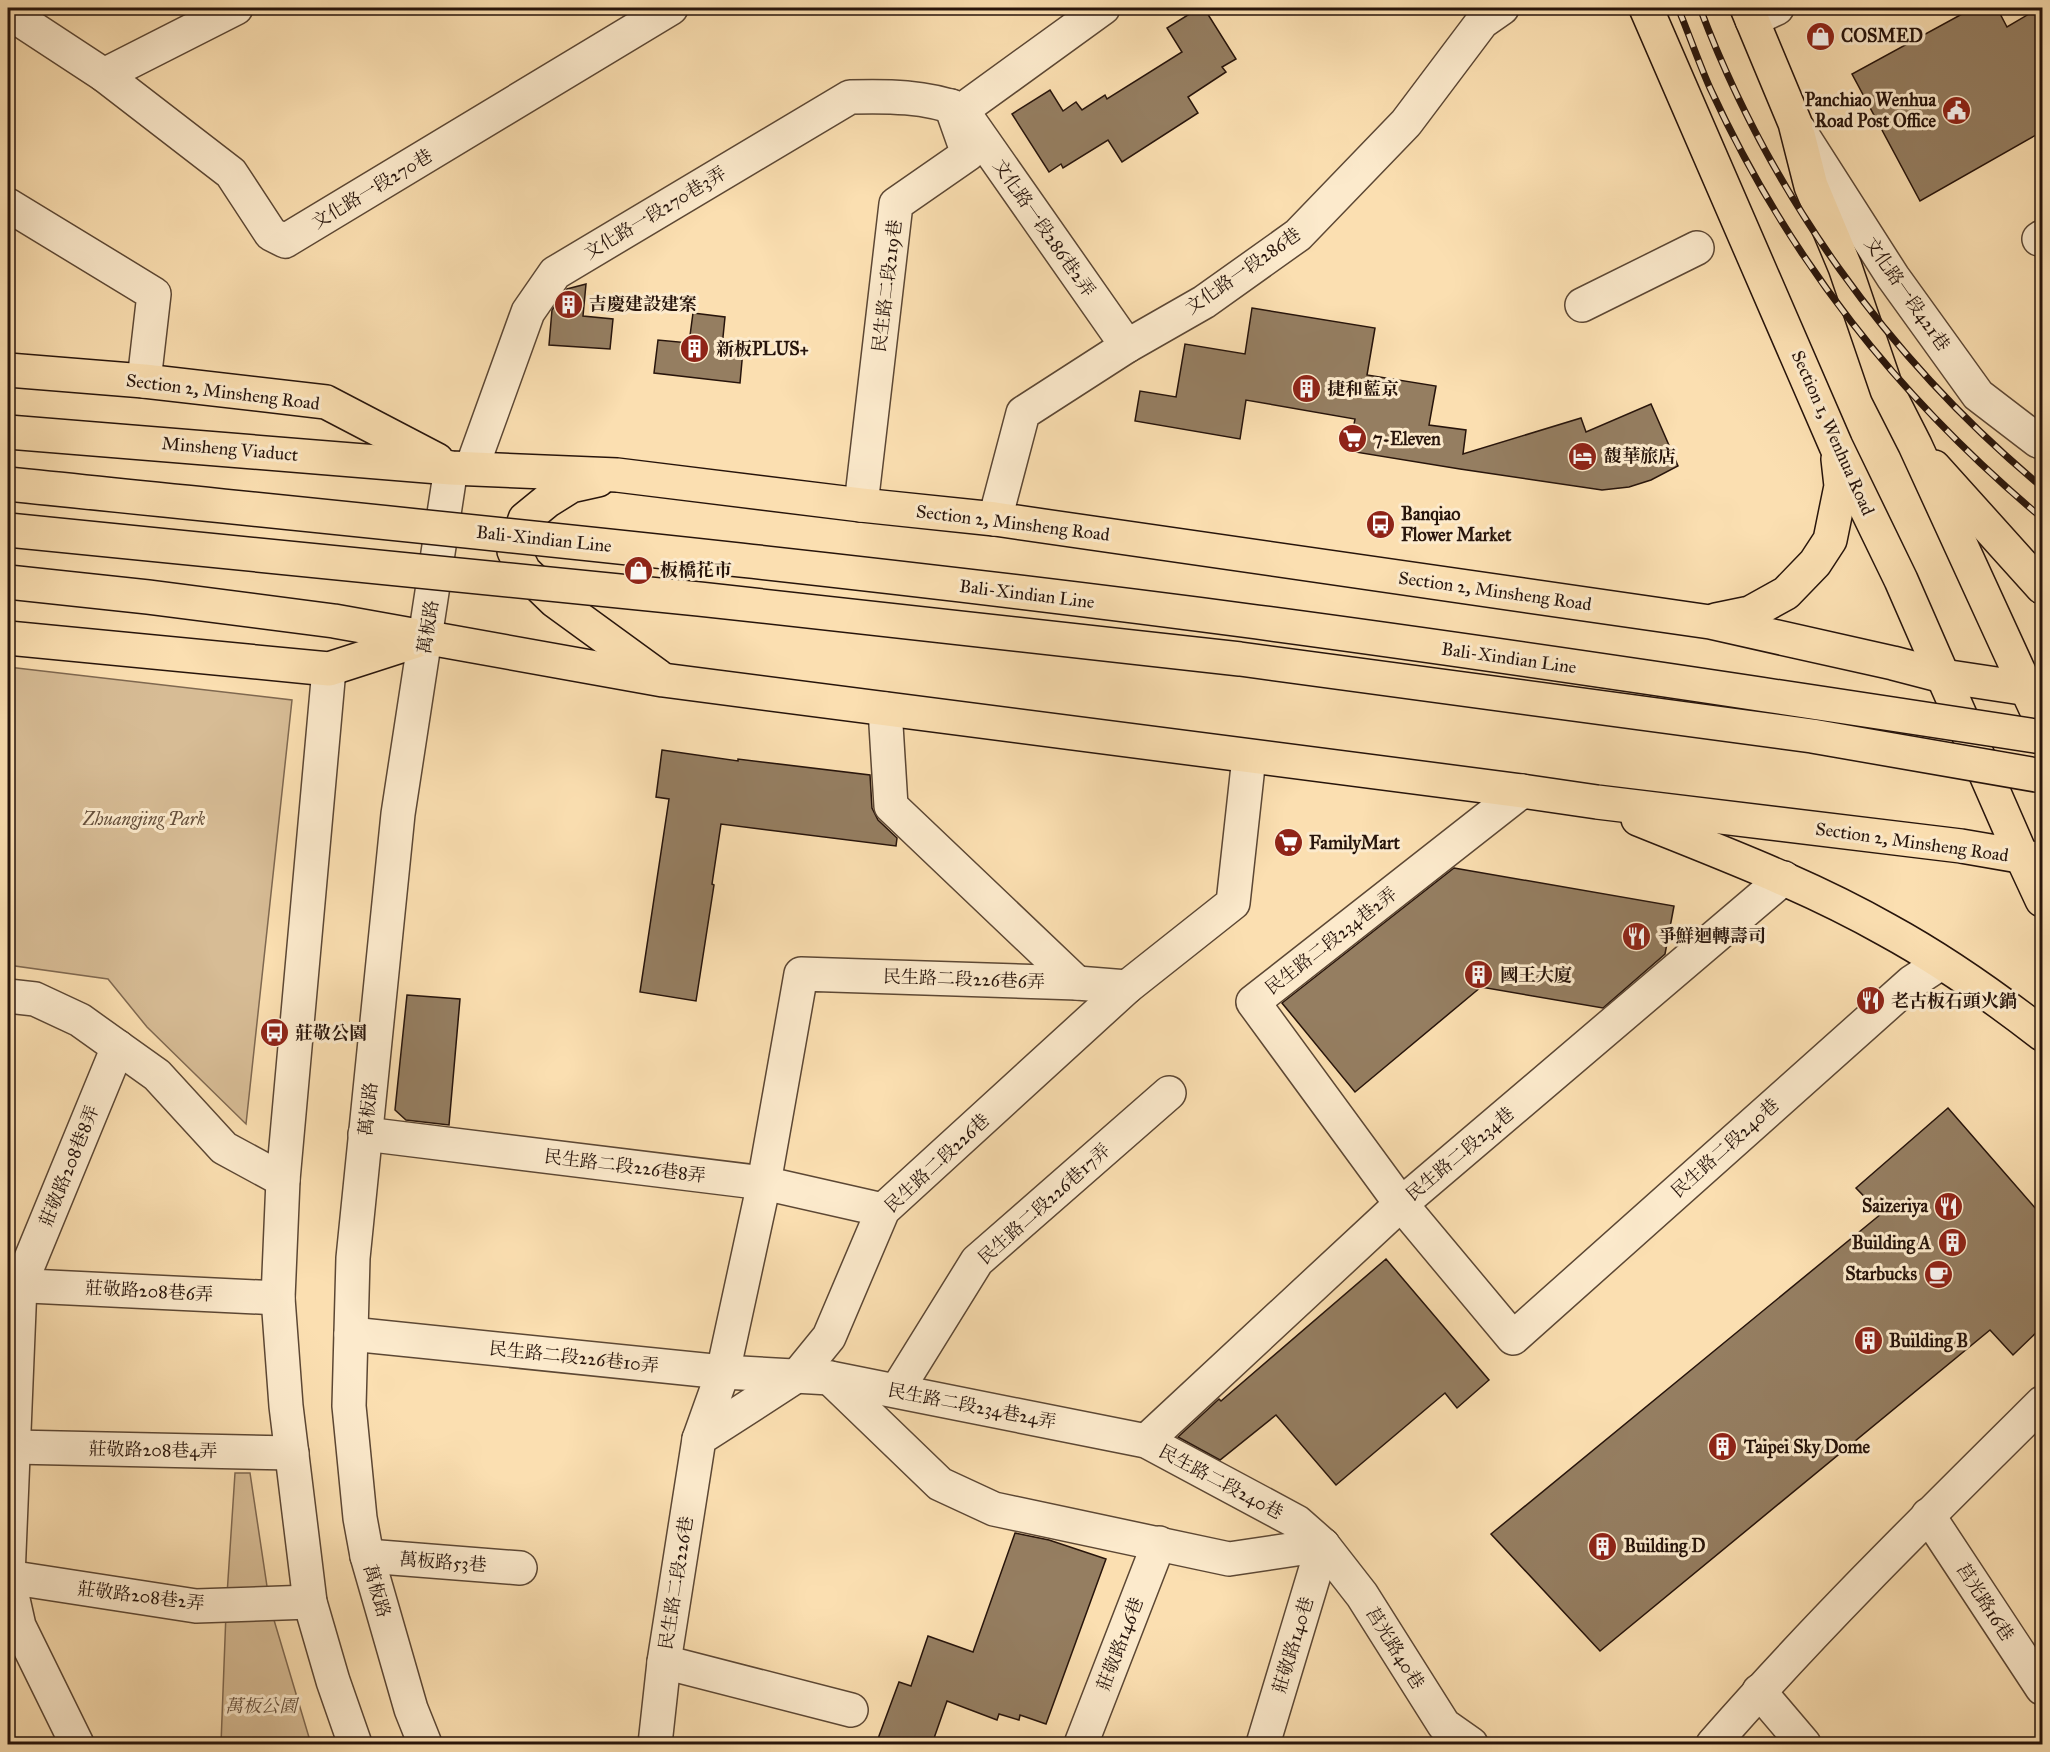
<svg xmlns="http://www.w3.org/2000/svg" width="2050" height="1752" viewBox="0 0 2050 1752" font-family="'IM FELL Great Primer','Noto Serif TC',serif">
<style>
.green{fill:#d7bc95;stroke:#7f6850;stroke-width:1.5}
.building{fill:#957e61;stroke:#27140b;stroke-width:1.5}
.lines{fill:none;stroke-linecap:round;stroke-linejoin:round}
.minor-casing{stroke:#5c4734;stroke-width:36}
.major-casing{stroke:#27140b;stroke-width:36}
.minor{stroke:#fceacc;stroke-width:33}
.major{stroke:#fbdfb1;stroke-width:33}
.rail-casing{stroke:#27140b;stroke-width:7}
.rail{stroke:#fceacc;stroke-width:4.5;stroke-dasharray:14;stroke-linecap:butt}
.highway-bridge-casing{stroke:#27140b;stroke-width:36;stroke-linecap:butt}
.highway-bridge{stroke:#fbdfb1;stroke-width:33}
.labels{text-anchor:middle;stroke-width:6;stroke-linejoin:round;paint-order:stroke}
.poi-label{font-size:18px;font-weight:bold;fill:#27140b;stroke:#fceacc;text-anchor:start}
.street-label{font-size:18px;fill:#27140b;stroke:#fceacc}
.park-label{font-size:18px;font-style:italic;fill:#654f3b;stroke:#fceacc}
</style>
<rect width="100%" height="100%" fill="#fbdfb1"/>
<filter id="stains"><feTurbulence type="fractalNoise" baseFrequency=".00333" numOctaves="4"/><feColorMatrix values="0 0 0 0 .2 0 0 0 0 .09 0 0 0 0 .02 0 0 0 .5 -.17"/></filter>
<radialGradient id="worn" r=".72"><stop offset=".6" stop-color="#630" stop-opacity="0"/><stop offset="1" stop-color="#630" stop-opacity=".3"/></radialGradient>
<g class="green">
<path d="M8 667 292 700 246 1124 147 1027 108 979 8 965Z"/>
<path d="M235 1473H250L268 1593 227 1595Z"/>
<path d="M271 1610 311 1744H221L226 1613Z"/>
</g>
<g class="building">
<path d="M1199 8H1204L1236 59 1222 67 1226 72 1188 97 1198 113 1122 162 1108 140 1063 168 1061 164 1049 172 1012 114 1050 90 1063 111 1076 102 1082 110 1105 95 1107 99 1182 52 1167 28Z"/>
<path d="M1973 8H1997L2007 27 2034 11 2043 28V131L1920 201 1852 74Z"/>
<path d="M586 284 583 316 613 319 610 349 549 345 552 310 567 289Z"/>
<path d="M1252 308 1375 328 1367 375 1436 386 1429 425 1466 430 1463 454 1581 418 1586 432 1651 404 1678 466 1651 480 1629 487 1602 490 1460 469 1349 451 1355 419 1246 400 1240 439 1135 421 1140 391 1176 397 1185 344 1245 354Z"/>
<path d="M693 313 725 317 722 347 743 350 740 383 654 373 658 340 689 343Z"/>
<path d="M662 750 738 761V759L870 775 872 808 878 820 897 838 896 846 721 824 712 884 714 885 696 1001 640 992 669 799 656 797Z"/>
<path d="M1454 868 1674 906 1665 954 1603 1008 1481 987 1355 1092 1282 1003Z"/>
<path d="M407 995 460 999 449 1125 406 1120 395 1110Z"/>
<path d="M1948 1108 2043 1217V1326L2013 1355 1990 1330 1600 1651 1491 1534 1881 1214 1856 1188Z"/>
<path d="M1386 1259 1489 1380 1457 1408 1445 1393 1336 1485 1276 1415 1220 1460 1178 1437 1219 1399 1221 1401Z"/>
<path d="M1015 1533 1049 1540 1106 1559 1046 1724 1020 1715 1019 1720 999 1714 997 1720 947 1701 932 1744H876L899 1682 911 1686 928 1636 973 1652Z"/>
</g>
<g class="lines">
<defs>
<g id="minor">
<path d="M8 12 104 75 231 173 271 234 285 241 671 8"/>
<path d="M1752 20 1777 8"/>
<path d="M104 75 236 8"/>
<path d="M966 116 1127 346"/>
<path d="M1799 130 1893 277 1978 395 2038 441 2042 437"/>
<path d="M8 205 154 294 144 381"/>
<path d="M2039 239 2042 237"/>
<path d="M1582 305 1697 248"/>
<path d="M472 467 528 312 555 273 850 97C888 96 925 96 962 110L1103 8"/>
<path d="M861 505 896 204 968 154 951 106"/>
<path d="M995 519 1023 413 1127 346 1204 302 1298 235 1406 123 1482 22 1502 8"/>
<path d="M329 669 283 1180 278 1298 286 1406 310 1602 333 1681 355 1744"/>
<path d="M885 709 891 806 1077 983"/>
<path d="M1522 791 1253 1002 1401 1204 1513 1338 1912 982 1941 963"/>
<path d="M8 996 35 999 80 1020 157 1075 224 1148 283 1180"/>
<path d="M365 1134 764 1183 883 1210"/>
<path d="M8 1285 278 1298"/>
<path d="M351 1334 723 1372 830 1378 1146 1441 1297 1522 1323 1545 1362 1595 1444 1725 1471 1744"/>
<path d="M830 1378 940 1484 994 1509 1229 1559 1323 1545"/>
<path d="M897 1390 977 1261 1169 1093"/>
<path d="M699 1439 723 1372 764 1183 801 974 1077 983 1127 987"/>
<path d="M1146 1441 1401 1204 1784 878"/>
<path d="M14 1447 292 1453"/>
<path d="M1928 1515 2042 1688"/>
<path d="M367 1556 520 1568"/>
<path d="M8 1577 196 1606 310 1602"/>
<path d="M664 1662 851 1710"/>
<path d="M1759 1691 1804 1744"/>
<path d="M77 1744 19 1626 8 1577 20 1285 118 1047"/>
<path d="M425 1744 411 1709 367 1556 360 1518 349 1406 353 1258 398 814 451 468"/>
<path d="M655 1744 664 1662 699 1439 798 1375 829 1337 883 1210 1127 987 1233 903 1249 757"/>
<path d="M1081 1744 1159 1543"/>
<path d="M1263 1744 1323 1545"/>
<path d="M1713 1744C1817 1625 1930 1514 2042 1403"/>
</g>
<g id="major">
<path d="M1646 8 1836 446 1901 580 2022 857 2042 900"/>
<path d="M1747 8 1795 123 1811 186 1845 267 1887 390 1915 445 2042 722"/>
<path d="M8 370 144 381 326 402 437 460"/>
<path d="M8 432 451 468 617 475 861 505 995 519 1710 622 1893 663 1943 676 2042 691"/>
<path d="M1934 467 2042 587"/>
<path d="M598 480 571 486 547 501 525 519 514 551 524 571 555 601 658 676"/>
<path d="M8 582 148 597 334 621 663 680 1522 791 1597 802 1961 846 2042 860"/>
<path d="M1716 620 1750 613 1786 593 1815 563 1830 540 1841 486 1838 459"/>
<path d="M8 638 329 669 422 639"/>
<path d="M1638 819C1722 853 1808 885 1887 930 1942 960 1993 996 2042 1034"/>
</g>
</defs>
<use href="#minor" class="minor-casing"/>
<use href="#major" class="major-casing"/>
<use href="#minor" class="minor"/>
<use href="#major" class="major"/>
<defs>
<g id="rail">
<path d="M1678 8C1689 34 1698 61 1710 88 1789 260 1898 397 2042 518"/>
<path d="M1700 8C1770 194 1889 360 2042 487"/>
</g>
</defs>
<use href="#rail" class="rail-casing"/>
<use href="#rail" class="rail"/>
<defs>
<g id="highway-bridge">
<path d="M8 484C424 527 842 567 1257 622 1519 657 1781 697 2042 737"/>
<path d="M8 530 699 599 1240 659 1812 736 2042 776"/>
</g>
</defs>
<use href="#highway-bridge" class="highway-bridge-casing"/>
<use href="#highway-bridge" class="highway-bridge"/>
</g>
<defs>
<symbol id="shop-disc" viewBox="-11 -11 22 22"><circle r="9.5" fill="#8f2418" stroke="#fceacc"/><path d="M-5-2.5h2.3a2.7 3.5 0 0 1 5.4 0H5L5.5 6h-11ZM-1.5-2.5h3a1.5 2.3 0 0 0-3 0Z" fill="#fff"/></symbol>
<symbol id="civic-disc" viewBox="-11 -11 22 22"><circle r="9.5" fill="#8f2418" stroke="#fceacc"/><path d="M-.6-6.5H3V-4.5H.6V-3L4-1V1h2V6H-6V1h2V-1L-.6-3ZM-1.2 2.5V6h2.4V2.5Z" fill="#fff"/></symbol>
<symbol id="building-disc" viewBox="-11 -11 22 22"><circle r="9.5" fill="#8f2418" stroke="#fceacc"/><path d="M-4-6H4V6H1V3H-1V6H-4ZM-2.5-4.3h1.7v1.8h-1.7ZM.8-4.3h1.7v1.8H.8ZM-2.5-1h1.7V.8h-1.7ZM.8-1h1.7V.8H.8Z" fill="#fff"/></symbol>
<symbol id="supermarket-disc" viewBox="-11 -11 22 22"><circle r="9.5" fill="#8f2418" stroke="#fceacc"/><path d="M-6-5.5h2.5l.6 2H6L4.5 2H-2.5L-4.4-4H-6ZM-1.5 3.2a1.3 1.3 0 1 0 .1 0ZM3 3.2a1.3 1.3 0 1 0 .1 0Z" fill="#fff"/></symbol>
<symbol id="hotel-disc" viewBox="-11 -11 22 22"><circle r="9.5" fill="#8f2418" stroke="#fceacc"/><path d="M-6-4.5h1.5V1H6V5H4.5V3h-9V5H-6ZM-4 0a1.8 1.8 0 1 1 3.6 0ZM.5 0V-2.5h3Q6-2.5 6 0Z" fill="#fff"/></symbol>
<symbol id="bus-disc" viewBox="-11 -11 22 22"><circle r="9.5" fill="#8f2418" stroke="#fceacc"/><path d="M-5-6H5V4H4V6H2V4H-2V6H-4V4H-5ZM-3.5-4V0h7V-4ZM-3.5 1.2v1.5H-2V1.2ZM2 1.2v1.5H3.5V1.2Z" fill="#fff"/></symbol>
<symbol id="restaurant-disc" viewBox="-11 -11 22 22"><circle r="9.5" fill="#8f2418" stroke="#fceacc"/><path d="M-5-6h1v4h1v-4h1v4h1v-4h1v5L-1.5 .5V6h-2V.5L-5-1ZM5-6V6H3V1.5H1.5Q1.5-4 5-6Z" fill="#fff"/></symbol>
<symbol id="cafe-disc" viewBox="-11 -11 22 22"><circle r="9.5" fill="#8f2418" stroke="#fceacc"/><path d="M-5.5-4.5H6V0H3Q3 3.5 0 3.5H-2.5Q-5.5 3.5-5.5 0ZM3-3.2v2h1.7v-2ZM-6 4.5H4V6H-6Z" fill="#fff"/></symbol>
</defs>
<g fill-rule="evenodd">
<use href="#shop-disc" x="1804" y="20" width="33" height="33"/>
<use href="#civic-disc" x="1940" y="94" width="33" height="33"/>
<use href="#building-disc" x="552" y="288" width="33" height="33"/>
<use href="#building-disc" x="678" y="332" width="33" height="33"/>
<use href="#building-disc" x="1290" y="372" width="33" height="33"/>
<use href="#supermarket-disc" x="1336" y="422" width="33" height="33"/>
<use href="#hotel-disc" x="1566" y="440" width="33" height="33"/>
<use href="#bus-disc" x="1364" y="508" width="33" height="33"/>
<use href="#shop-disc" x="622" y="554" width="33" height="33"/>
<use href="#supermarket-disc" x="1272" y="826" width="33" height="33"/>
<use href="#restaurant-disc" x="1620" y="920" width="33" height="33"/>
<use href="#building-disc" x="1462" y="958" width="33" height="33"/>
<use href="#restaurant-disc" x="1854" y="984" width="33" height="33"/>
<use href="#bus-disc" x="258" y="1016" width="33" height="33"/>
<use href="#restaurant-disc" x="1932" y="1190" width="33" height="33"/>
<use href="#building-disc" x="1936" y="1226" width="33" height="33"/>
<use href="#cafe-disc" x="1922" y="1258" width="33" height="33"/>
<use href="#building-disc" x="1852" y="1324" width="33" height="33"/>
<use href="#building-disc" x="1706" y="1430" width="33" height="33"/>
<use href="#building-disc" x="1586" y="1530" width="33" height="33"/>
</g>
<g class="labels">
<g class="poi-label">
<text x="1841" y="42">COSMED</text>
<text x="1936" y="106" text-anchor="end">Panchiao Wenhua<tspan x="1936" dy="21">Road Post Office</tspan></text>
<text x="589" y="310">吉慶建設建案</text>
<text x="716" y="355">新板PLUS+</text>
<text x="1327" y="395">捷和藍京</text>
<text x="1373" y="445">7-Eleven</text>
<text x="1604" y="462">馥華旅店</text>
<text x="1401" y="520">Banqiao<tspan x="1401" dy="21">Flower Market</tspan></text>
<text x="660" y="576">板橋花市</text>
<text x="1309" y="849">FamilyMart</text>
<text x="1658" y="942">爭鮮迴轉壽司</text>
<text x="1500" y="981">國王大廈</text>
<text x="1891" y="1007">老古板石頭火鍋</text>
<text x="295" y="1039">莊敬公園</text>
<text x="1928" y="1212" text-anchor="end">Saizeriya</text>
<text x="1931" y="1249" text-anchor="end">Building A</text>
<text x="1917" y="1280" text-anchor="end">Starbucks</text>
<text x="1889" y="1347">Building B</text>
<text x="1744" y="1453">Taipei Sky Dome</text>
<text x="1624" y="1552">Building D</text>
</g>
<g class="street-label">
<text transform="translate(372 189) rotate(-31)" y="6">文化路一段270巷</text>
<text transform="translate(655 213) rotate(-31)" y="6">文化路一段270巷3弄</text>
<text transform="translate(1044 228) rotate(55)" y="6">文化路一段286巷2弄</text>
<text transform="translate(1243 271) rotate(-35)" y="6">文化路一段286巷</text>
<text transform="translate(887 286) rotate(-83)" y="6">民生路二段219巷</text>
<text transform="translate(1907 294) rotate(55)" y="6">文化路一段421巷</text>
<text transform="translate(223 392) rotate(7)" y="6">Section 2, Minsheng Road</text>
<text transform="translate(1833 433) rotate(66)" y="6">Section 1, Wenhua Road</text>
<text transform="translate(230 449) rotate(5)" y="6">Minsheng Viaduct</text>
<text transform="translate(1013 523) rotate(7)" y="6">Section 2, Minsheng Road</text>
<text transform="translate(544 539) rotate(6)" y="6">Bali-Xindian Line</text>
<text transform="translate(1495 591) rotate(8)" y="6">Section 2, Minsheng Road</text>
<text transform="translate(1027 594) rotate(7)" y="6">Bali-Xindian Line</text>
<text transform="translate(428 627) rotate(-81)" y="6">萬板路</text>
<text transform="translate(1509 658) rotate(8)" y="6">Bali-Xindian Line</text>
<text transform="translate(1912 842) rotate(8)" y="6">Section 2, Minsheng Road</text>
<text transform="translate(1331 941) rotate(-38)" y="6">民生路二段234巷2弄</text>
<text transform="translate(964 979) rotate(2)" y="6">民生路二段226巷6弄</text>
<text transform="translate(368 1109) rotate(-84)" y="6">萬板路</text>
<text transform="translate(1725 1148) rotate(-42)" y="6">民生路二段240巷</text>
<text transform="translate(1460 1154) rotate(-40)" y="6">民生路二段234巷</text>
<text transform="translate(937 1163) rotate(-43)" y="6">民生路二段226巷</text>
<text transform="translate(69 1166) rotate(-68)" y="6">莊敬路208巷8弄</text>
<text transform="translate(625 1166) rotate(7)" y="6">民生路二段226巷8弄</text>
<text transform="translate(1044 1204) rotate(-42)" y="6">民生路二段226巷17弄</text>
<text transform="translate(149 1291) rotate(3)" y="6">莊敬路208巷6弄</text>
<text transform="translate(574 1357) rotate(6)" y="6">民生路二段226巷10弄</text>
<text transform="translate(972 1406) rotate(11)" y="6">民生路二段234巷24弄</text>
<text transform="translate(153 1450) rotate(1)" y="6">莊敬路208巷4弄</text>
<text transform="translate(1221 1482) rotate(28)" y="6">民生路二段240巷</text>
<text transform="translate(443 1562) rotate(4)" y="6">萬板路53巷</text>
<text transform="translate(676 1583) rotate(-81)" y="6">民生路二段226巷</text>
<text transform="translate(377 1591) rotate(74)" y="6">萬板路</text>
<text transform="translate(141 1596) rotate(7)" y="6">莊敬路208巷2弄</text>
<text transform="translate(1985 1602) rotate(57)" y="6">莒光路16巷</text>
<text transform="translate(1120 1644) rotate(-69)" y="6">莊敬路146巷</text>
<text transform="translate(1293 1645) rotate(-73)" y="6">莊敬路140巷</text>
<text transform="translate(1395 1648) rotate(58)" y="6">莒光路40巷</text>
</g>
<g class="park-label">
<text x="144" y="825">Zhuangjing Park</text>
<text x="261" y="1712">萬板公園</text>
</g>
</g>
<rect width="2050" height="1752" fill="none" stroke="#fbdfb1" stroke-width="30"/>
<rect x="9" y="9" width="2032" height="1734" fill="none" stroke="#27140b" stroke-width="3"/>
<rect x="15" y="15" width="2020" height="1722" fill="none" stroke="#27140b" stroke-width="1.5"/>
<rect width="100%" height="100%" filter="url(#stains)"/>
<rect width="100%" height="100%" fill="url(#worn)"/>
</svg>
